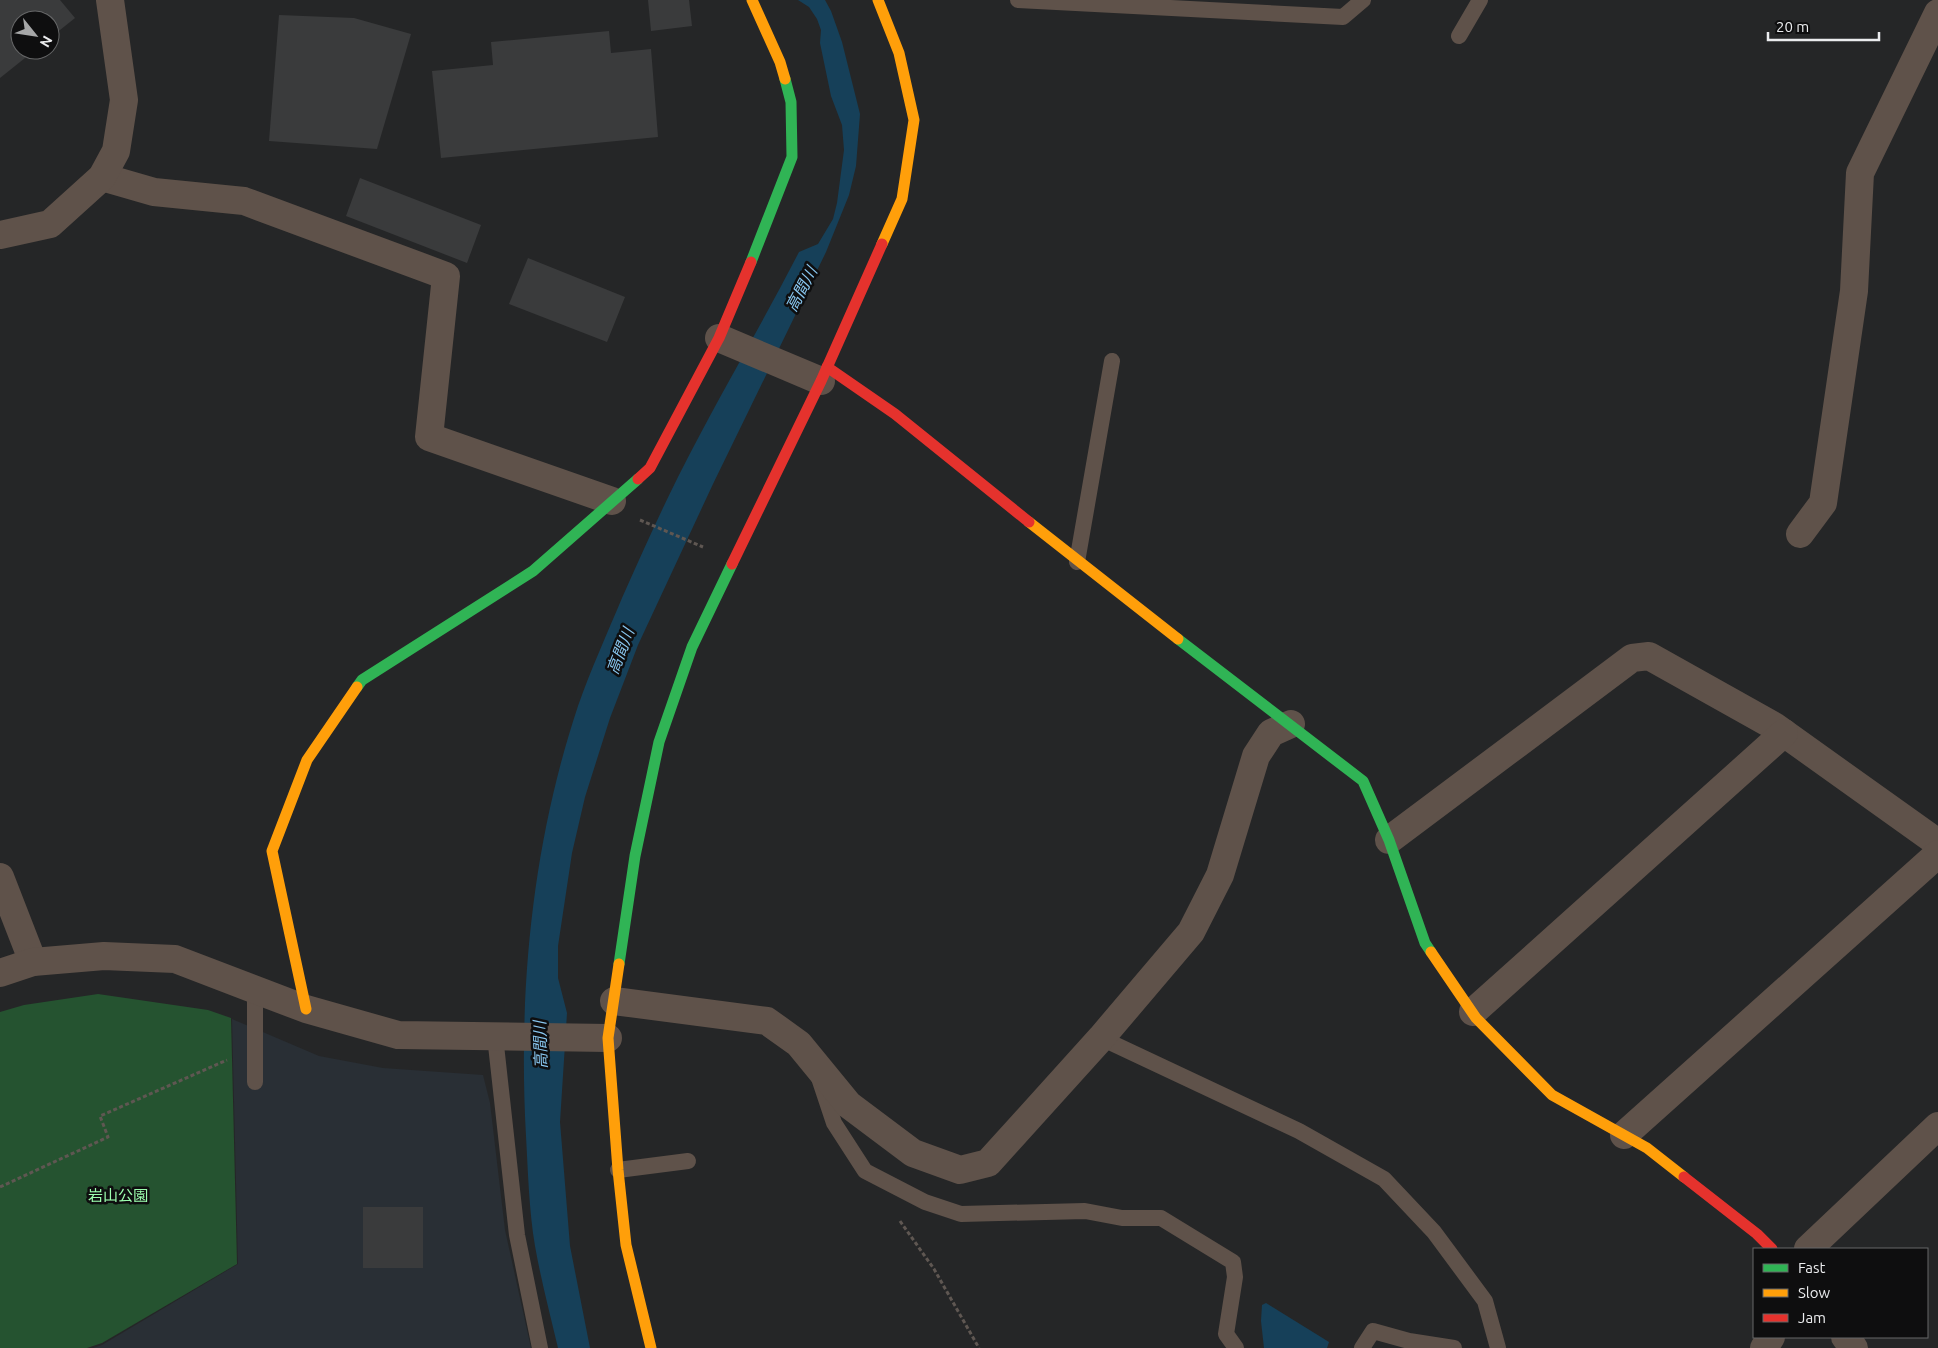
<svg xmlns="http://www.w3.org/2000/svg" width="1938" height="1348" viewBox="0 0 1938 1348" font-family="Ubuntu,'Noto Sans JP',sans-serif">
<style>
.built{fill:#292f35}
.green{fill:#255330}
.water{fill:#164059}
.building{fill:#3a3b3c}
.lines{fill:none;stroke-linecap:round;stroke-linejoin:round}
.path{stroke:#5f5752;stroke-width:3;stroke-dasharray:4 2.5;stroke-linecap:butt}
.lane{stroke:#5f524a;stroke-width:16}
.street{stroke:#5f524a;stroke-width:28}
.fast{stroke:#30b455;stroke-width:11}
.slow{stroke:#ff9f0a;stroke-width:11}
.jam{stroke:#e5322d;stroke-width:11}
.labels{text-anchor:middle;stroke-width:5;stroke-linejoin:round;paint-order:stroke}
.park-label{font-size:15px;fill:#9dffaf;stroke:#0e0e0f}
.water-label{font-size:16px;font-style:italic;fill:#89c7f0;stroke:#0e0e0f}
</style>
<rect width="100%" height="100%" fill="#252627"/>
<path class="built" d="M232 1019 319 1056 383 1068 483 1075 490 1103 505 1230 531 1348H93L102 1345 238 1264Z"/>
<path class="green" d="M98 994 208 1010 231 1018 237 1264 102 1343 87 1348H0V1012L24 1005Z"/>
<g class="water">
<path d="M798 0H825L831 11 842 42 860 114 856 166 849 195 826 252 713 484 638 645 610 718 585 797 572 853 558 946V978L567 1013 560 1122 570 1246 590 1348H558C550 1314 541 1280 535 1246 529 1210 528 1172 526 1136 518 991 532 844 578 706 591 669 607 634 622 598 640 558 658 517 678 477 716 401 760 328 799 252L818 244 833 219 837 203 844 150 842 125 831 96 820 43 821 30 817 19 809 7Z"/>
<path d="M1266 1303 1329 1342 1327 1348H1264L1261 1321 1262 1305Z"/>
</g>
<g class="building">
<path d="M0 0H60L75 18 50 38V20H20V50H35L0 78Z"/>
<path d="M648 0H689L692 26 651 31Z"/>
<path d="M279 15 354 18 411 34 377 149 269 141Z"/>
<path d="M609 31 611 53 651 49 658 137 441 158 432 71 493 65 491 42Z"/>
<path d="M360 178 481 225 467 263 346 216Z"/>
<path d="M528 258 625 297 607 342 509 304Z"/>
<rect x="363" y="1207" width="60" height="61"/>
</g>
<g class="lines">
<g class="path">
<path d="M640 520 703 547"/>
<path d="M0 1187 108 1137 100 1116 227 1060"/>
<path d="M900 1221 934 1269 979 1348"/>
</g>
<g class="lane">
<path d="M1018 0 1343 17 1363 0"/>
<path d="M1459 36 1480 0"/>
<path d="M1077 562 1112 361"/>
<path d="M495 1036 517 1235 540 1348"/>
<path d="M1101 1038 1299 1131 1384 1179 1434 1232 1485 1301 1498 1348"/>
<path d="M819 1078 834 1123 865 1171 925 1202 961 1214 1085 1211 1122 1218H1161L1233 1262 1235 1277 1226 1334 1236 1348"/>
<path d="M255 1082V990"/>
<path d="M618 1170 688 1161"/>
<path d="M1362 1348 1373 1331 1409 1341 1454 1348"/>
</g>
<g class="street">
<path d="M102 177 154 192 244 201 446 276 429 437 612 501"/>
<path d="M0 235 50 224 102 177 116 151 124 100 110 0"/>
<path d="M719 338 821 381"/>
<path d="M1800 534 1823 503 1854 291 1860 173 1938 13"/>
<path d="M1389 840 1632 658 1649 656 1774 726 1938 843"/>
<path d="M0 877 33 962"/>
<path d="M0 973 33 962 104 956 175 959 306 1009 398 1035 608 1038"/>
<path d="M614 1001 767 1021 799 1044 849 1105 913 1153 960 1170 988 1163 1101 1038 1191 932 1220 875 1256 756 1271 733 1291 724"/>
<path d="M1473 1012 1784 733"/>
<path d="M1624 1135 1938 854"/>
<path d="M1808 1249 1938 1126"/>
<path d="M1845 1337 1854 1348"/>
<path d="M1764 1348 1771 1337"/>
</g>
<g class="fast">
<path d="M751 262 792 157 791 102 785 79"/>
<path d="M1178 639 1363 781 1389 840 1425 943 1431 952"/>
<path d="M357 687 362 680 533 571 638 479"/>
<path d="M619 964 635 856 659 742 692 647 732 564"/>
</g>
<g class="slow">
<path d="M752 0 780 62 785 79"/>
<path d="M878 0 899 53 914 120 902 199 882 244"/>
<path d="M1029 522 1178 639"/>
<path d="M1431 952 1476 1018 1552 1095 1647 1148 1684 1177"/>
<path d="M619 964 608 1038 618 1170 626 1245 651 1348"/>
<path d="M306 1009 272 851 307 760 357 687"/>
</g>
<g class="jam">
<path d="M827 367 895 414 1029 522"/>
<path d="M638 479 650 468 719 338 751 262"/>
<path d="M732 564 821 381 882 244"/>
<path d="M1684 1177 1757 1234 1772 1249"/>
</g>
</g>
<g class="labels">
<g class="park-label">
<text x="118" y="1201">岩山公園</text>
</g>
<g class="water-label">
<text transform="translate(801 289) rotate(-62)" y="6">高間川</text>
<text transform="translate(620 651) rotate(-69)" y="6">高間川</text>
<text transform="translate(540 1045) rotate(-92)" y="6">高間川</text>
</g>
</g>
<rect x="1753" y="1248" width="175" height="90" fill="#0e0e0f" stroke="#666768"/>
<rect x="1763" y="1264" width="25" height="8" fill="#30b455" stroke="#666768"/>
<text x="1798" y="1273" font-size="15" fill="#ebecee">Fast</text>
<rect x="1763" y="1289" width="25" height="8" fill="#ff9f0a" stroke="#666768"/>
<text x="1798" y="1298" font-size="15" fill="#ebecee">Slow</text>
<rect x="1763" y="1314" width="25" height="8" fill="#e5322d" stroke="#666768"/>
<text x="1798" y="1323" font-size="15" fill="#ebecee">Jam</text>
<g transform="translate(35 35) rotate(120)"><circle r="24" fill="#0e0e0f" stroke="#666768"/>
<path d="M0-4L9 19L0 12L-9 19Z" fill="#a6a7a8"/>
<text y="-8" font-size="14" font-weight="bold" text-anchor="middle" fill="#ebecee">N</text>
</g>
<path d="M1768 32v8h111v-8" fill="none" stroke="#ebecee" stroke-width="2.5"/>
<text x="1776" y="32" font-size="15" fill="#ebecee" stroke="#0e0e0f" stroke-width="4" paint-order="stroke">20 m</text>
</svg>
